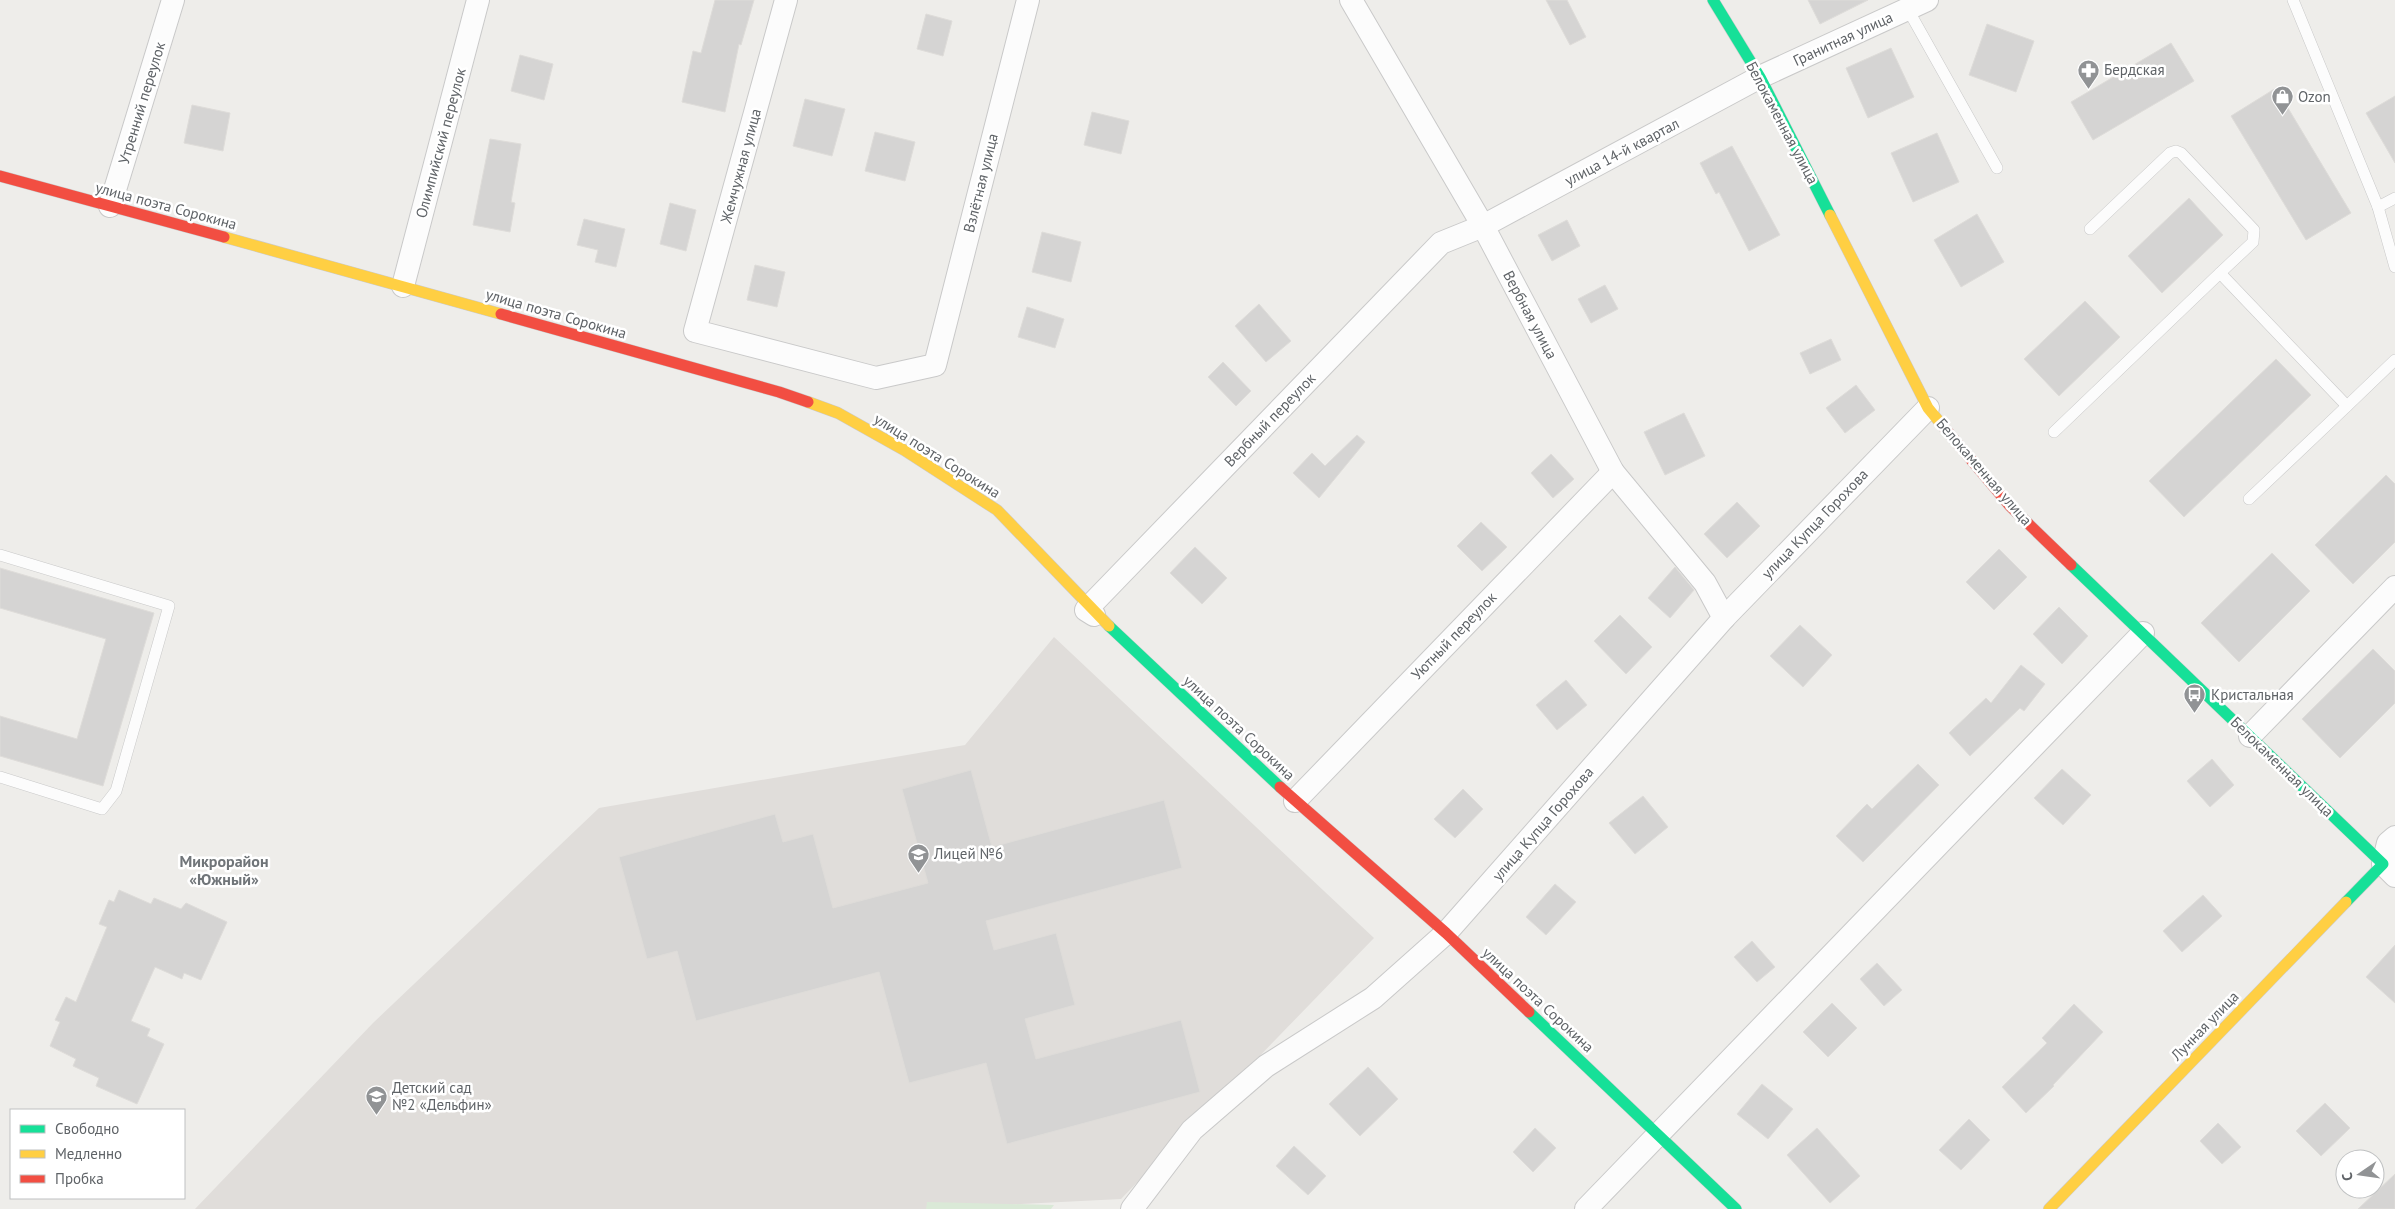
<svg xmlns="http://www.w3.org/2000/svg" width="2395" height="1209" viewBox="0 0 2395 1209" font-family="'PT Sans',sans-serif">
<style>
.education{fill:#e0ddda}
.green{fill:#dae9d7}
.building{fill:#d5d4d3;stroke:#dedcd9}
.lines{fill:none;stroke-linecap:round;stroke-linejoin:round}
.lane-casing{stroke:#c9c9c9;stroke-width:12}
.street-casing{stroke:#c9c9c9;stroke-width:24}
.fast-casing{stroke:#cbcbcb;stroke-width:12}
.slow-casing{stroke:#cbcbcb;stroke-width:12}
.jam-casing{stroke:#cbcbcb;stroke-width:12}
.lane{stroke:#fcfcfc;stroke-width:11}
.street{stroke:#fcfcfc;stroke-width:22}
.fast{stroke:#16e098;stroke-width:11}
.slow{stroke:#ffcf43;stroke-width:11}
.jam{stroke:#f24e42;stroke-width:11}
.labels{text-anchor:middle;stroke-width:5;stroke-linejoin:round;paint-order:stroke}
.street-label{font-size:15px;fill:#5f6367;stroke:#fff}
.poi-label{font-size:15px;fill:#5f6367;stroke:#fff;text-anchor:start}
.neighbourhood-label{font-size:16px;font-weight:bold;fill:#707579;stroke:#fff}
</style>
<rect width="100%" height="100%" fill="#eeedea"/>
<path class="education" d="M1054 637 1374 938 1121 1199 925 1209H195L373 1023 599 808 965 745Z"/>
<path class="green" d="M927 1202 1054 1205 1051 1209H926Z"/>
<g class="building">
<path d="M715 0H754L741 45 739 44 725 112 682 102 693 51 701 53Z"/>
<path d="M1546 0H1567L1586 37 1570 45Z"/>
<path d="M1808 0H1868L1820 24Z"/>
<path d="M926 14 952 21 943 56 917 49Z"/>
<path d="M1987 24 2034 41 2016 92 1969 75Z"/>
<path d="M2171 43 2194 81 2093 140 2071 102Z"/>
<path d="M1891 48 1914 97 1868 118 1846 68Z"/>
<path d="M520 55 553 64 544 100 511 91Z"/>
<path d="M2276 88 2351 213 2306 240 2231 116Z"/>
<path d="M2395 96V163L2366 113Z"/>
<path d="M805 99 845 109 832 156 793 146Z"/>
<path d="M192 105 230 113 223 151 184 143Z"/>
<path d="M1092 112 1129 121 1121 154 1084 145Z"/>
<path d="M875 132 915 142 905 181 865 171Z"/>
<path d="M1937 133 1959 182 1913 202 1891 153Z"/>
<path d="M490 139 521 144 511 202 515 203 510 232 473 225Z"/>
<path d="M1732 146 1780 235 1749 251 1719 192 1716 194 1700 163Z"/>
<path d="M2189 198 2223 235 2162 293 2128 256Z"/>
<path d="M670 203 696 210 686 251 660 244Z"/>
<path d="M1977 214 2004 262 1961 287 1934 240Z"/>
<path d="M584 219 625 229 616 267 595 262 598 250 577 245Z"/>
<path d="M1567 220 1580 246 1552 261 1538 235Z"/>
<path d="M1042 232 1081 242 1071 282 1032 272Z"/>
<path d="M755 265 785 272 777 307 747 300Z"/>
<path d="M1605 285 1618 309 1591 323 1578 299Z"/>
<path d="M2085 301 2120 337 2059 396 2024 359Z"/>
<path d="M1259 304 1291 341 1266 362 1235 326Z"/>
<path d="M1027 307 1064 319 1055 348 1018 337Z"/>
<path d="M1831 339 1841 360 1810 374 1800 353Z"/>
<path d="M2276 359 2311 395 2184 517 2149 481Z"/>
<path d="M1223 362 1251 391 1236 406 1208 377Z"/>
<path d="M1856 385 1875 410 1845 433 1826 408Z"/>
<path d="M1684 413 1705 456 1665 475 1644 432Z"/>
<path d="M1357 435 1365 442 1319 498 1293 473 1312 453 1325 466Z"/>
<path d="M1551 454 1574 479 1553 498 1531 473Z"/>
<path d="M2386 475 2395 484V542L2353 584 2315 545Z"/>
<path d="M1737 502 1760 526 1727 558 1704 534Z"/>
<path d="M1481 522 1507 547 1482 571 1457 546Z"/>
<path d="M1195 547 1227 578 1202 604 1170 573Z"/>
<path d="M1999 549 2027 577 1994 610 1966 582Z"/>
<path d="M2272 553 2310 591 2239 662 2201 623Z"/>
<path d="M1675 567 1694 590 1670 618 1648 598Z"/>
<path d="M0 568 154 613 103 786 0 756V716L77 739 106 639 0 608Z"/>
<path d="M2059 607 2088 636 2062 664 2033 634Z"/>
<path d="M1620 615 1652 647 1626 674 1594 641Z"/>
<path d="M1800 625 1832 655 1803 687 1770 656Z"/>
<path d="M2373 649 2395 671V703L2340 758 2302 719Z"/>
<path d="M2021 665 2045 684 2024 711 2020 708 1970 756 1949 733 1986 698 1991 703Z"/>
<path d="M1566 680 1587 705 1557 730 1536 705Z"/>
<path d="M2212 759 2234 785 2210 807 2187 781Z"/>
<path d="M1918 764 1939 785 1863 862 1836 836 1867 804 1872 809Z"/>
<path d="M2062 769 2091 795 2063 825 2034 798Z"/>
<path d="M971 770 992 847 1164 800 1182 868 986 921 994 950 1056 933 1075 1005 1025 1019 1036 1059 1181 1020 1200 1092 1007 1144 986 1063 909 1083 879 972 696 1021 677 951 647 959 619 857 775 814 783 842 813 834 833 908 928 883 902 789Z"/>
<path d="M1463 789 1483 809 1455 838 1434 819Z"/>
<path d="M1643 796 1668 827 1635 854 1609 823Z"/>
<path d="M1555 884 1576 902 1546 935 1526 917Z"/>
<path d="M119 890 151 904 154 898 181 909 186 903 227 922 201 980 184 973 182 979 155 967 131 1021 150 1029 147 1036 164 1044 137 1104 96 1086 99 1078 73 1066 76 1059 50 1046 60 1022 55 1020 66 997 76 1002 107 927 99 924 109 900 114 902Z"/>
<path d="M2203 895 2222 916 2182 952 2163 931Z"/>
<path d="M1752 941 1775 967 1757 982 1734 957Z"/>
<path d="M2395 945V1003L2366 977Z"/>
<path d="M1877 963 1902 990 1884 1006 1860 979Z"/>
<path d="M1832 1003 1857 1028 1828 1057 1803 1032Z"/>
<path d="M2074 1004 2103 1032 2053 1085 2054 1086 2026 1113 2002 1087 2047 1043 2042 1038Z"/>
<path d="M1368 1067 1398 1099 1360 1136 1329 1104Z"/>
<path d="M1762 1084 1793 1109 1768 1139 1737 1114Z"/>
<path d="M2325 1103 2350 1128 2321 1156 2296 1131Z"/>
<path d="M1969 1119 1990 1140 1961 1170 1939 1150Z"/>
<path d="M2218 1123 2241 1147 2222 1164 2200 1141Z"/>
<path d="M1535 1128 1556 1148 1533 1172 1513 1152Z"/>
<path d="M1817 1128 1860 1176 1830 1203 1787 1155Z"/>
<path d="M1294 1146 1326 1176 1308 1195 1276 1166Z"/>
<path d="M2395 1174V1209H2358Z"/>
</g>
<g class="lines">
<defs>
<g id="lane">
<path d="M2293 0 2378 207 2395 267"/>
<path d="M1906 6 1997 168"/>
<path d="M2378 207 2395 198"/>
<path d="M2090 229 2170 153 2176 151 2181 153 2254 230 2253 242 2220 273 2347 406 2395 360"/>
<path d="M2054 432 2220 273"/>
<path d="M2249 499 2347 406"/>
<path d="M0 555 169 606 116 791 102 809 0 777"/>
</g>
<g id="street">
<path d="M786 0 695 331 876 378 935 365 1028 0"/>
<path d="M1351 0 1483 226 1613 472 1705 583 1724 618"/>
<path d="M110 206 173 0"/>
<path d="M403 286 478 0"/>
<path d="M1094 615 1086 610 1441 243 1483 226 1760 77 1927 0"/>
<path d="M2250 736 2395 587"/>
<path d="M1295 801 1613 472"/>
<path d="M2395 837 2388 843 2383 864 2395 876"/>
<path d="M1132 1209 1192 1130 1266 1066 1373 998 1446 933 1724 618 1928 408"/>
<path d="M1586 1209 2143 633"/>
</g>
<g id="fast">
<path d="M1713 0 1760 77 1830 215"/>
<path d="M2071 565 2383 864 2346 902"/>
<path d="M1109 626 1280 787"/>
<path d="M1529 1012 1736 1209"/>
</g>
<g id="slow">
<path d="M1830 215 1928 408 1942 425"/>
<path d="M224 237 501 314"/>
<path d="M808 402 838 413 904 450 997 510 1109 626"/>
<path d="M2049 1209 2346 902"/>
</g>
<g id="jam">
<path d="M0 176 224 237"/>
<path d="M501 314 779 392 808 402"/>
<path d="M1942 425 2010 506 2071 565"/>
<path d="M1280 787 1446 933 1529 1012"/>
</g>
</defs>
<use href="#lane" class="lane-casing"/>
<use href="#street" class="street-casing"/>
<use href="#fast" class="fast-casing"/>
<use href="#slow" class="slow-casing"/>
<use href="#jam" class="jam-casing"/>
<use href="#lane" class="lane"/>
<use href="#street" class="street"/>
<use href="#fast" class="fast"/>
<use href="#slow" class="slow"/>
<use href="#jam" class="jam"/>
</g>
<defs>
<symbol id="pharmacy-pin" viewBox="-11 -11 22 30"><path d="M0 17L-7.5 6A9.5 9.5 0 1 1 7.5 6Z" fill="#919395" stroke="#fff"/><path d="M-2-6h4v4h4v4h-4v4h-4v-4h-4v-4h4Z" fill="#fff"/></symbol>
<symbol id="shop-pin" viewBox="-11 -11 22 30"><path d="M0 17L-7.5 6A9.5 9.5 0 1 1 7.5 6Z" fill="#919395" stroke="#fff"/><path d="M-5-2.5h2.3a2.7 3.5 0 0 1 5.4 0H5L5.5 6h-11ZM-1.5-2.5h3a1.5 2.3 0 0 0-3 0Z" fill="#fff"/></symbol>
<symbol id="bus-pin" viewBox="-11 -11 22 30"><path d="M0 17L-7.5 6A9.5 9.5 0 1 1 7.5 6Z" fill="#919395" stroke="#fff"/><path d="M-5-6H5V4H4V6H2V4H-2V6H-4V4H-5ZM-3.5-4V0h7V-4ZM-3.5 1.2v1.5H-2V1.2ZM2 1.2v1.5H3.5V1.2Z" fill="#fff"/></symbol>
<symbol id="school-pin" viewBox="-11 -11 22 30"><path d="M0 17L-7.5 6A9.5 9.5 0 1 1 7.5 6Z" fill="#919395" stroke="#fff"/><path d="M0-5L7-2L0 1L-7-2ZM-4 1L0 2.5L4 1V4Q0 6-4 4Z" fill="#fff"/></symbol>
</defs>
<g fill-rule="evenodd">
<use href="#pharmacy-pin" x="2076" y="58" width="25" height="34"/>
<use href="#shop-pin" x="2270" y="84" width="25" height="34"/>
<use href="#bus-pin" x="2182" y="682" width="25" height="34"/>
<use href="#school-pin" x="906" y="842" width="25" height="34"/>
<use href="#school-pin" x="364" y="1084" width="25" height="34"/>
</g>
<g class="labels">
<g class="street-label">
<text transform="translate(1843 39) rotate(-25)" y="5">Гранитная улица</text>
<text transform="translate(142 103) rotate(-73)" y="5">Утренний переулок</text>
<text transform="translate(1782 123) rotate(62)" y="5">Белокаменная улица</text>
<text transform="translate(441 143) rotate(-75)" y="5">Олимпийский переулок</text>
<text transform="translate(1622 152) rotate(-28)" y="5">улица 14-й квартал</text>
<text transform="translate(741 166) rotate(-75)" y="5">Жемчужная улица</text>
<text transform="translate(981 183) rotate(-76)" y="5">Взлётная улица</text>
<text transform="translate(166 206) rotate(15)" y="5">улица поэта Сорокина</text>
<text transform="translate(556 314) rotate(16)" y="5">улица поэта Сорокина</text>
<text transform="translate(1530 315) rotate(62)" y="5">Вербная улица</text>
<text transform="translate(1270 420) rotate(-46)" y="5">Вербный переулок</text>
<text transform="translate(937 456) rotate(32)" y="5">улица поэта Сорокина</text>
<text transform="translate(1984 472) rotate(49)" y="5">Белокаменная улица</text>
<text transform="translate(1815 524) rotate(-46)" y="5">улица Купца Горохова</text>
<text transform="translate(1454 636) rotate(-46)" y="5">Уютный переулок</text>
<text transform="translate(1239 728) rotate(43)" y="5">улица поэта Сорокина</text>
<text transform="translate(2282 767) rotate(44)" y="5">Белокаменная улица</text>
<text transform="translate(1543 824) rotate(-49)" y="5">улица Купца Горохова</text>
<text transform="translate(1538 1000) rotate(43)" y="5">улица поэта Сорокина</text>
<text transform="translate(2205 1026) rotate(-46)" y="5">Лунная улица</text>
</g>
<g class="poi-label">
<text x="2104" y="75">Бердская</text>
<text x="2298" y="102">Ozon</text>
<text x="2211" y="700">Кристальная</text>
<text x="934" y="859">Лицей №6</text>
<text x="392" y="1093">Детский сад<tspan x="392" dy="17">№2 «Дельфин»</tspan></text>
</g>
<g class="neighbourhood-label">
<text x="224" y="867">Микрорайон<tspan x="224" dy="18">«Южный»</tspan></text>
</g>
</g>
<rect x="10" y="1109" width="175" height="90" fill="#ffffff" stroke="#bfc1c2"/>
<rect x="20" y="1125" width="25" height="8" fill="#16e098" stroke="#bfc1c2"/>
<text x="55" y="1134" font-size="15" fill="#5f6367">Свободно</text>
<rect x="20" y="1150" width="25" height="8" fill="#ffcf43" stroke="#bfc1c2"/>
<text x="55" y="1159" font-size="15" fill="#5f6367">Медленно</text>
<rect x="20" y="1175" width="25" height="8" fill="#f24e42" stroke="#bfc1c2"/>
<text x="55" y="1184" font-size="15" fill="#5f6367">Пробка</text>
<g transform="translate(2360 1174) rotate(257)"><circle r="24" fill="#ffffff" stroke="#bfc1c2"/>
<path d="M0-4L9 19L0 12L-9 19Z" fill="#919395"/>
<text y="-8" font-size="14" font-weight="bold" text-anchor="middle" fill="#5f6367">С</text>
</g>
</svg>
